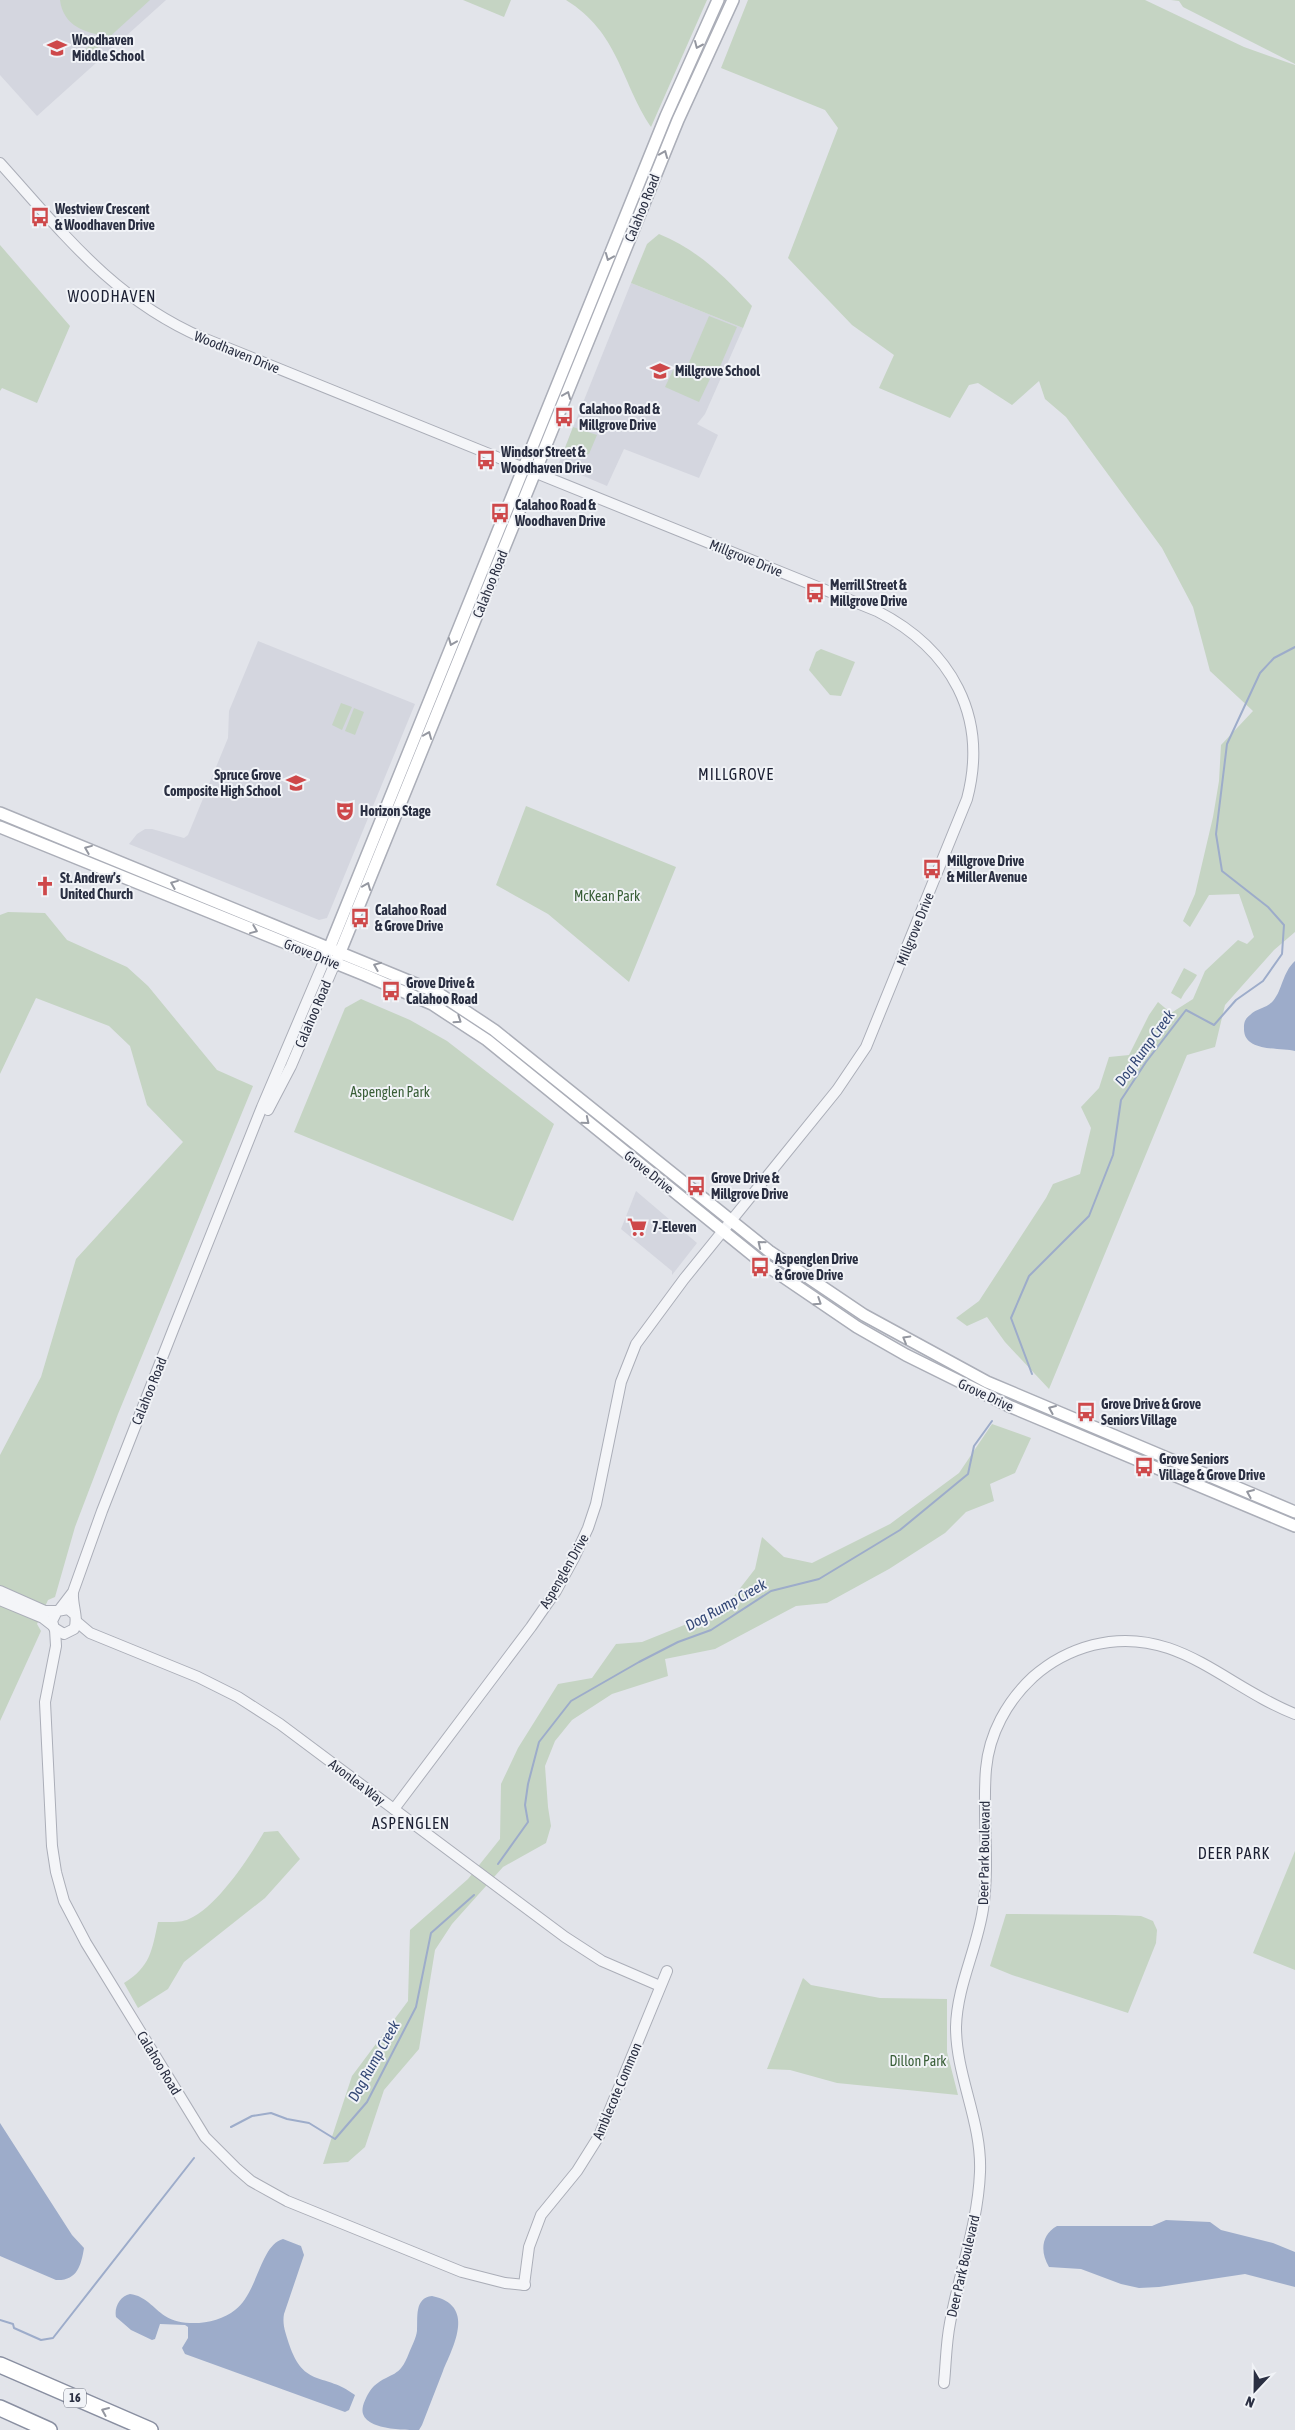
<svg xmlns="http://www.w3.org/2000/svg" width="1295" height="2430" viewBox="0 0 1295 2430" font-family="'Asap Condensed',sans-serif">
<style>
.built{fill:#d4d6df}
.green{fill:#c5d4c3}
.water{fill:#9dacca}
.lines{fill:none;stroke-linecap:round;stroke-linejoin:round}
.stream{stroke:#9dacca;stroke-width:2}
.tertiary-casing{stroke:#abaeb8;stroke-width:12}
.secondary-casing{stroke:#abaeb8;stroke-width:14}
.motorway-casing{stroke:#898fa1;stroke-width:18}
.tertiary{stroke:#f4f5f8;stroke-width:10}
.secondary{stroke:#fff;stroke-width:11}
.motorway{stroke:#fff;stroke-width:15}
.oneway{stroke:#9497a0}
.labels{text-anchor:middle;stroke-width:4;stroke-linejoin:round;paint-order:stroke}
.shield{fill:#f1f3f7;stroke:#666a78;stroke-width:1}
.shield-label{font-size:12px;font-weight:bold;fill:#2a2f42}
.poi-label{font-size:14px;font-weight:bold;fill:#2a2f42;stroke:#f1f3f7;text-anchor:start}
.street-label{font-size:14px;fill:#2a2f42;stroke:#f1f3f7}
.park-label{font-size:14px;fill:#395e37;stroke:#f1f3f7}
.water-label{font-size:15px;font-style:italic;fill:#344876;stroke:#f1f3f7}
.quarter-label{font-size:16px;letter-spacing:1px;fill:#1c2033;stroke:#f1f3f7}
</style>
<rect width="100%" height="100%" fill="#e2e4ea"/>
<g class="built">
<path d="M0 0H166L37 116 0 75Z"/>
<path d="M631 283 743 328 705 414 697 424 718 435 699 478 624 449 607 486 558 465Z"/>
<path d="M258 641 415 704 327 918 319 920 129 844 137 834 145 829H152L184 838 188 835 228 738 229 711Z"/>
<path d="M636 1191 697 1243 672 1275V1271L621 1229Z"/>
</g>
<g class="green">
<path d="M60 0H150L82 62 78 57 100 35C80 31 63 23 60 0Z"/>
<path d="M463 0H511L504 17Z"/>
<path d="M566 0H707L651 127C620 80 619 33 566 0Z"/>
<path d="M748 0H1145L1244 47 1295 65V932L1274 950 1225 1005 1215 1047 1187 1055 1049 1389 1005 1342 987 1317 967 1326 956 1318 979 1301 1046 1198 1053 1184 1080 1174 1091 1128 1081 1107 1099 1088 1109 1057 1129 1055 1149 1015 1158 1002 1171 1013 1193 999 1205 971 1238 940 1247 944 1254 937 1239 894 1209 895 1190 927 1183 921 1195 894 1213 817 1219 781 1221 745 1253 711 1210 671 1193 607 1162 548 1066 417 1045 399 1039 381 1012 405 978 383 969 385 950 418 879 388 894 355 852 325 788 258 838 128 825 110 721 68Z"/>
<path d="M1171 0H1295V64L1183 7 1179 1Z"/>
<path d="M659 234C698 250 724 276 752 306L743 328 631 283 647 244Z"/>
<path d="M0 245 70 326 37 403 2 388 0 391Z"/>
<path d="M709 316 737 327 716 376 688 365Z"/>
<path d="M675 366 710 379 699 402 665 387Z"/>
<path d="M573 427 597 435 589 454 585 455 565 448Z"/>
<path d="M821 649 855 662 841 696 830 695 809 670 816 652Z"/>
<path d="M341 703 352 707 342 730 332 725Z"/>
<path d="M354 708 364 712 355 735 345 731Z"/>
<path d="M526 806 676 867 629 982 548 914 496 885Z"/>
<path d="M8 912 45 913 67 940 127 967 148 986 217 1070 253 1086 118 1414 75 1527 55 1597 48 1600 37 1624 41 1631 0 1721V1455L41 1377 76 1259 183 1142 147 1105 130 1046 109 1026 36 998 0 1074V915Z"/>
<path d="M1184 968 1197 975C1192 984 1186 989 1181 999L1171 993Z"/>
<path d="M361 999 410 1020 447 1041 554 1124 513 1221 294 1132 345 1008Z"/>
<path d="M992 1424 1031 1438 1015 1473 990 1484 994 1501 966 1512 945 1533 889 1569 827 1603 796 1606 715 1649 665 1659 668 1676 612 1694 572 1720 555 1741 545 1766 548 1807 551 1826 546 1843 503 1867 452 1924 435 1950 419 2049 384 2090 365 2147 348 2162 323 2164 352 2076 408 2001 410 1930 468 1879 500 1839 501 1784 518 1748 558 1684 592 1678 616 1644 642 1642 724 1609 755 1569 762 1537 784 1557 812 1563 890 1524 959 1473Z"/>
<path d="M278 1831 300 1859 265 1898 184 1962 168 1989 138 2008 124 1983C150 1967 152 1951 158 1922 167 1922 181 1923 189 1919 217 1907 249 1858 264 1832Z"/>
<path d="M1295 1851V1970L1253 1953Z"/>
<path d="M1006 1914 1115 1915 1141 1916 1153 1921 1157 1930 1156 1943 1128 2013 1012 1975 990 1966Z"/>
<path d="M803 1978 811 1985 880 1998 947 1999V2052L958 2095 837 2083 790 2070 767 2069Z"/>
</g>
<g class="water">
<path d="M1295 961V1051C1281 1047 1243 1053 1244 1028 1244 1022 1245 1019 1250 1015 1257 1008 1266 1009 1273 1001 1283 989 1282 973 1295 961Z"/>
<path d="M0 2123 72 2235 84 2248C81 2266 77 2281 56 2280L0 2256Z"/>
<path d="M1166 2220 1210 2222 1221 2230 1273 2243 1295 2252V2287L1245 2274 1159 2287 1139 2288 1121 2284 1081 2269 1049 2267C1040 2252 1041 2235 1057 2226H1152Z"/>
<path d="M283 2239 301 2246 304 2255 284 2314C282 2325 286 2334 289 2344 304 2389 325 2372 355 2395L349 2410 345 2412 185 2354 182 2348 188 2338V2327L185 2325 160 2324 155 2339 152 2340 131 2330 116 2317C114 2307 120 2296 130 2294 146 2296 153 2308 165 2316 184 2328 218 2324 235 2310 258 2293 260 2245 283 2239Z"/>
<path d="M432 2296C476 2305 454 2345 443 2371 436 2389 429 2407 422 2425L419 2430C404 2430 357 2430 363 2406 365 2399 369 2391 374 2386 392 2371 399 2379 409 2353 412 2346 416 2338 417 2331 418 2318 414 2298 432 2296Z"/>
</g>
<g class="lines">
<g class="stream">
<path d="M1032 1374 1011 1318 1029 1276 1089 1216 1113 1155 1121 1100 1146 1062 1186 1010 1214 1025 1236 1000 1263 981 1282 954 1284 925 1268 907 1222 871 1216 834 1227 744 1260 673 1274 658 1295 647"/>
<path d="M498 1864 528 1822 525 1805 528 1784 539 1742 571 1701 639 1662 678 1642 711 1630 771 1591 819 1579 900 1530 968 1474 974 1446 992 1421"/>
<path d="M231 2127 252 2116 271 2113 287 2119 309 2123 335 2139 367 2102 416 2007 431 1933 474 1895"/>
<path d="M0 2320 13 2324 14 2328 41 2340 53 2338 194 2158"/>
</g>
<defs>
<g id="tertiary">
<path d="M0 163C64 234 113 299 203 338L877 611C951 649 989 716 967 799L866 1047 837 1090 684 1279 636 1344 621 1382 596 1504 588 1528 574 1558 556 1591 531 1627 394 1809"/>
<path d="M268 1110 291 1066 335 963"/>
<path d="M0 1591 45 1611H57"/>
<path d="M73 1593C72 1605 79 1619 74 1629L64 1634 54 1628 52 1621 57 1611 68 1609 74 1614"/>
<path d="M0 1600 43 1618 52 1625"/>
<path d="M60 1609 73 1592 102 1511 173 1330 262 1107 325 959"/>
<path d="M77 1622 90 1633 198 1677 238 1697 280 1724 565 1937 602 1961 660 1986"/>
<path d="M55 1629 56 1646 45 1702 52 1846 56 1872 64 1901 86 1943 205 2137 236 2168 251 2181 287 2201 462 2272 505 2283 525 2285"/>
<path d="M524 2285 529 2247 541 2215 577 2171 599 2136 667 1971"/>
<path d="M944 2383C946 2363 946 2343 950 2323 959 2273 978 2224 980 2172 982 2122 956 2076 956 2027 957 1986 977 1949 983 1909 990 1863 982 1816 986 1769 989 1734 1007 1701 1033 1677 1051 1661 1070 1651 1093 1645 1176 1624 1225 1687 1295 1714"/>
</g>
<g id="secondary">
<path d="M0 813 438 993 494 1030 769 1251 864 1315 987 1382 1295 1512"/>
<path d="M0 827 365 975 432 1004 487 1040 760 1261 857 1327 906 1355 1009 1406 1295 1526"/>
<path d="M327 954 666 116 718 0"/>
<path d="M338 957 678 120 733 0"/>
</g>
<g id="motorway">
<path d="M0 2365 150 2430"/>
<path d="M0 2408 49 2430"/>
</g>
</defs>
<use href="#tertiary" class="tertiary-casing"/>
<use href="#secondary" class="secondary-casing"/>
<use href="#motorway" class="motorway-casing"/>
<use href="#tertiary" class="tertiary"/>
<use href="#secondary" class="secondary"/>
<use href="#motorway" class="motorway"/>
</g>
<defs><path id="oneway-chevron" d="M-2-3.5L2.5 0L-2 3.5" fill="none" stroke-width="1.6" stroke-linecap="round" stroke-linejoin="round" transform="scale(1.25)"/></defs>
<g class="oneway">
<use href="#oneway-chevron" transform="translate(698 45) rotate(114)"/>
<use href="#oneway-chevron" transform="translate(664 154) rotate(-68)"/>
<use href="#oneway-chevron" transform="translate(609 257) rotate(112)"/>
<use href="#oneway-chevron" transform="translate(567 395) rotate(-68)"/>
<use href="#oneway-chevron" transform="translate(452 642) rotate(112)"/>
<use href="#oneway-chevron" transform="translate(428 735) rotate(-68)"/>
<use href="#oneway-chevron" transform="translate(88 849) rotate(-158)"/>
<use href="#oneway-chevron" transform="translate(174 884) rotate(-158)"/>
<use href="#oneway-chevron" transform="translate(367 886) rotate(-68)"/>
<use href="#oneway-chevron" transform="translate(254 930) rotate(22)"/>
<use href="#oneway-chevron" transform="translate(377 966) rotate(-158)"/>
<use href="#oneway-chevron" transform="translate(458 1020) rotate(34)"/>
<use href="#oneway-chevron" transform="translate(586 1121) rotate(39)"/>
<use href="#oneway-chevron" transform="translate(761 1244) rotate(-141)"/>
<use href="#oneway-chevron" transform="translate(818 1302) rotate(33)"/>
<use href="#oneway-chevron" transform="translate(906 1339) rotate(-150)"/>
<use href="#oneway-chevron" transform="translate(1052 1409) rotate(-157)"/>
<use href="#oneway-chevron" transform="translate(1250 1493) rotate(-157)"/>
<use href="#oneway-chevron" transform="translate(105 2411) rotate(-157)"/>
</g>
<defs>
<symbol id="school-bare" viewBox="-9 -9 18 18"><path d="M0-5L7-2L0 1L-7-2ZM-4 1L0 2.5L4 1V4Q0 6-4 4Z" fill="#ce484a" stroke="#f1f3f7" stroke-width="2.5" paint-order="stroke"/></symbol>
<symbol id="bus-bare" viewBox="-9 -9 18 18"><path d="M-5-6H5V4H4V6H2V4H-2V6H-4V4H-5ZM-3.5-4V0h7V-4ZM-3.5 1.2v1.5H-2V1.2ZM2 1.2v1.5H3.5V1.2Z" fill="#ce484a" stroke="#f1f3f7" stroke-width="2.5" paint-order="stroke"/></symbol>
<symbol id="theatre-bare" viewBox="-9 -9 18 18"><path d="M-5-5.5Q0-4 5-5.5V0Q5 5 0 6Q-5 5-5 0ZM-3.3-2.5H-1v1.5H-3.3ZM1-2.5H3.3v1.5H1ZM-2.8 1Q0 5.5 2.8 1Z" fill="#ce484a" stroke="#f1f3f7" stroke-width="2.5" paint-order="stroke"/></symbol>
<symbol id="church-bare" viewBox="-9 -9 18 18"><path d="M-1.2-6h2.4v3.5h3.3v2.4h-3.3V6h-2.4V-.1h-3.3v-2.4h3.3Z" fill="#ce484a" stroke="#f1f3f7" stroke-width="2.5" paint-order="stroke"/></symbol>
<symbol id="supermarket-bare" viewBox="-9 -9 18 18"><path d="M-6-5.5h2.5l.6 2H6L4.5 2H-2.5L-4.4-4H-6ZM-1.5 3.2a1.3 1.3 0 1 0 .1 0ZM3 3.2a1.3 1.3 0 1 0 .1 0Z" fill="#ce484a" stroke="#f1f3f7" stroke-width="2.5" paint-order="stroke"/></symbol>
</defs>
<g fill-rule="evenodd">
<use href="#school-bare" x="43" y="34" width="28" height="28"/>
<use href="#bus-bare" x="26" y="203" width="28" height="28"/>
<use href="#school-bare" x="646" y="357" width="28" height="28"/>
<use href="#bus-bare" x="550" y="403" width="28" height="28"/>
<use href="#bus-bare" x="472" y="446" width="28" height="28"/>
<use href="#bus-bare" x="486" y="499" width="28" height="28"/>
<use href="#bus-bare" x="801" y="579" width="28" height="28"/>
<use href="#school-bare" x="282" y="769" width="28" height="28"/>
<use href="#theatre-bare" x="331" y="797" width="28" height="28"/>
<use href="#bus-bare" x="918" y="855" width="28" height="28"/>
<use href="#church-bare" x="31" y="872" width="28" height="28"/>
<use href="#bus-bare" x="346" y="904" width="28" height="28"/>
<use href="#bus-bare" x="377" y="977" width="28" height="28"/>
<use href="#bus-bare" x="682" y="1172" width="28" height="28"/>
<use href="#supermarket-bare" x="623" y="1213" width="28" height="28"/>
<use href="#bus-bare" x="746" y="1253" width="28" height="28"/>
<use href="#bus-bare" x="1072" y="1398" width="28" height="28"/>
<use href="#bus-bare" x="1130" y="1453" width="28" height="28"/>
</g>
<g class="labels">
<rect class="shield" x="64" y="2388.5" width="22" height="19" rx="4"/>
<g class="shield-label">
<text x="75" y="2402">16</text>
</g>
<g class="poi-label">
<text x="72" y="45">Woodhaven<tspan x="72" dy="16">Middle School</tspan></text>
<text x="55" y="214">Westview Crescent<tspan x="55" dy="16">&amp; Woodhaven Drive</tspan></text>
<text x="675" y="376">Millgrove School</text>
<text x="579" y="414">Calahoo Road &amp;<tspan x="579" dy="16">Millgrove Drive</tspan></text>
<text x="501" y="457">Windsor Street &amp;<tspan x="501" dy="16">Woodhaven Drive</tspan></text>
<text x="515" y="510">Calahoo Road &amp;<tspan x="515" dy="16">Woodhaven Drive</tspan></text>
<text x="830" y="590">Merrill Street &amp;<tspan x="830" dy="16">Millgrove Drive</tspan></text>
<text x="281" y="780" text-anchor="end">Spruce Grove<tspan x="281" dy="16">Composite High School</tspan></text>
<text x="360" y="816">Horizon Stage</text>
<text x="947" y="866">Millgrove Drive<tspan x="947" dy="16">&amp; Miller Avenue</tspan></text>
<text x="60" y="883">St. Andrew’s<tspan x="60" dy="16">United Church</tspan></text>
<text x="375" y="915">Calahoo Road<tspan x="375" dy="16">&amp; Grove Drive</tspan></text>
<text x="406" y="988">Grove Drive &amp;<tspan x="406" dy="16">Calahoo Road</tspan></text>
<text x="711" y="1183">Grove Drive &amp;<tspan x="711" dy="16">Millgrove Drive</tspan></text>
<text x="652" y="1232">7-Eleven</text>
<text x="775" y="1264">Aspenglen Drive<tspan x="775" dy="16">&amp; Grove Drive</tspan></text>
<text x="1101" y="1409">Grove Drive &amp; Grove<tspan x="1101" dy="16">Seniors Village</tspan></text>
<text x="1159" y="1464">Grove Seniors<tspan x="1159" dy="16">Village &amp; Grove Drive</tspan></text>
</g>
<g class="street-label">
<text transform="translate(642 208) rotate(-68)" y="5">Calahoo Road</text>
<text transform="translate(237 352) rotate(22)" y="5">Woodhaven Drive</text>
<text transform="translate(746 558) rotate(22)" y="5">Millgrove Drive</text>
<text transform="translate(490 584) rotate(-68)" y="5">Calahoo Road</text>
<text transform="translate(915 929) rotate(-68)" y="5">Millgrove Drive</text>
<text transform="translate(312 954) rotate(22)" y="5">Grove Drive</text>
<text transform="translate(313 1014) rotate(-67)" y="5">Calahoo Road</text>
<text transform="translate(649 1172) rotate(39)" y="5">Grove Drive</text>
<text transform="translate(149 1391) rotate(-68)" y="5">Calahoo Road</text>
<text transform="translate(986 1395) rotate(25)" y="5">Grove Drive</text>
<text transform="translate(564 1571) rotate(-60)" y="5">Aspenglen Drive</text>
<text transform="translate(357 1782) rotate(37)" y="5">Avonlea Way</text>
<text transform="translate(984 1853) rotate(-89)" y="5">Deer Park Boulevard</text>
<text transform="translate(159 2063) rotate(59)" y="5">Calahoo Road</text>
<text transform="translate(617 2091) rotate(-67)" y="5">Amblecote Common</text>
<text transform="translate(963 2266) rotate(-77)" y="5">Deer Park Boulevard</text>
</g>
<g class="park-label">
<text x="607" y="901">McKean Park</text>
<text x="390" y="1097">Aspenglen Park</text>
<text x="918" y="2066">Dillon Park</text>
</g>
<g class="water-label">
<text transform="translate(1145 1048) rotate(-54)" y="5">Dog Rump Creek</text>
<text transform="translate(726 1605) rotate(-29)" y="5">Dog Rump Creek</text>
<text transform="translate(374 2061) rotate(-61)" y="5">Dog Rump Creek</text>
</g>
<g class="quarter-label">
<text x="112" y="302">WOODHAVEN</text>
<text x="736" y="780">MILLGROVE</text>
<text x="411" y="1829">ASPENGLEN</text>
<text x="1234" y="1859">DEER PARK</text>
</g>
</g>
<g transform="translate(1255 2390) rotate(202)" stroke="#f1f3f7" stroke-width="4" paint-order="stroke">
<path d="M0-4L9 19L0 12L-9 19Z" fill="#2a2f42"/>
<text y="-8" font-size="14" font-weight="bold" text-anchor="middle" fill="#2a2f42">N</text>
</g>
</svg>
